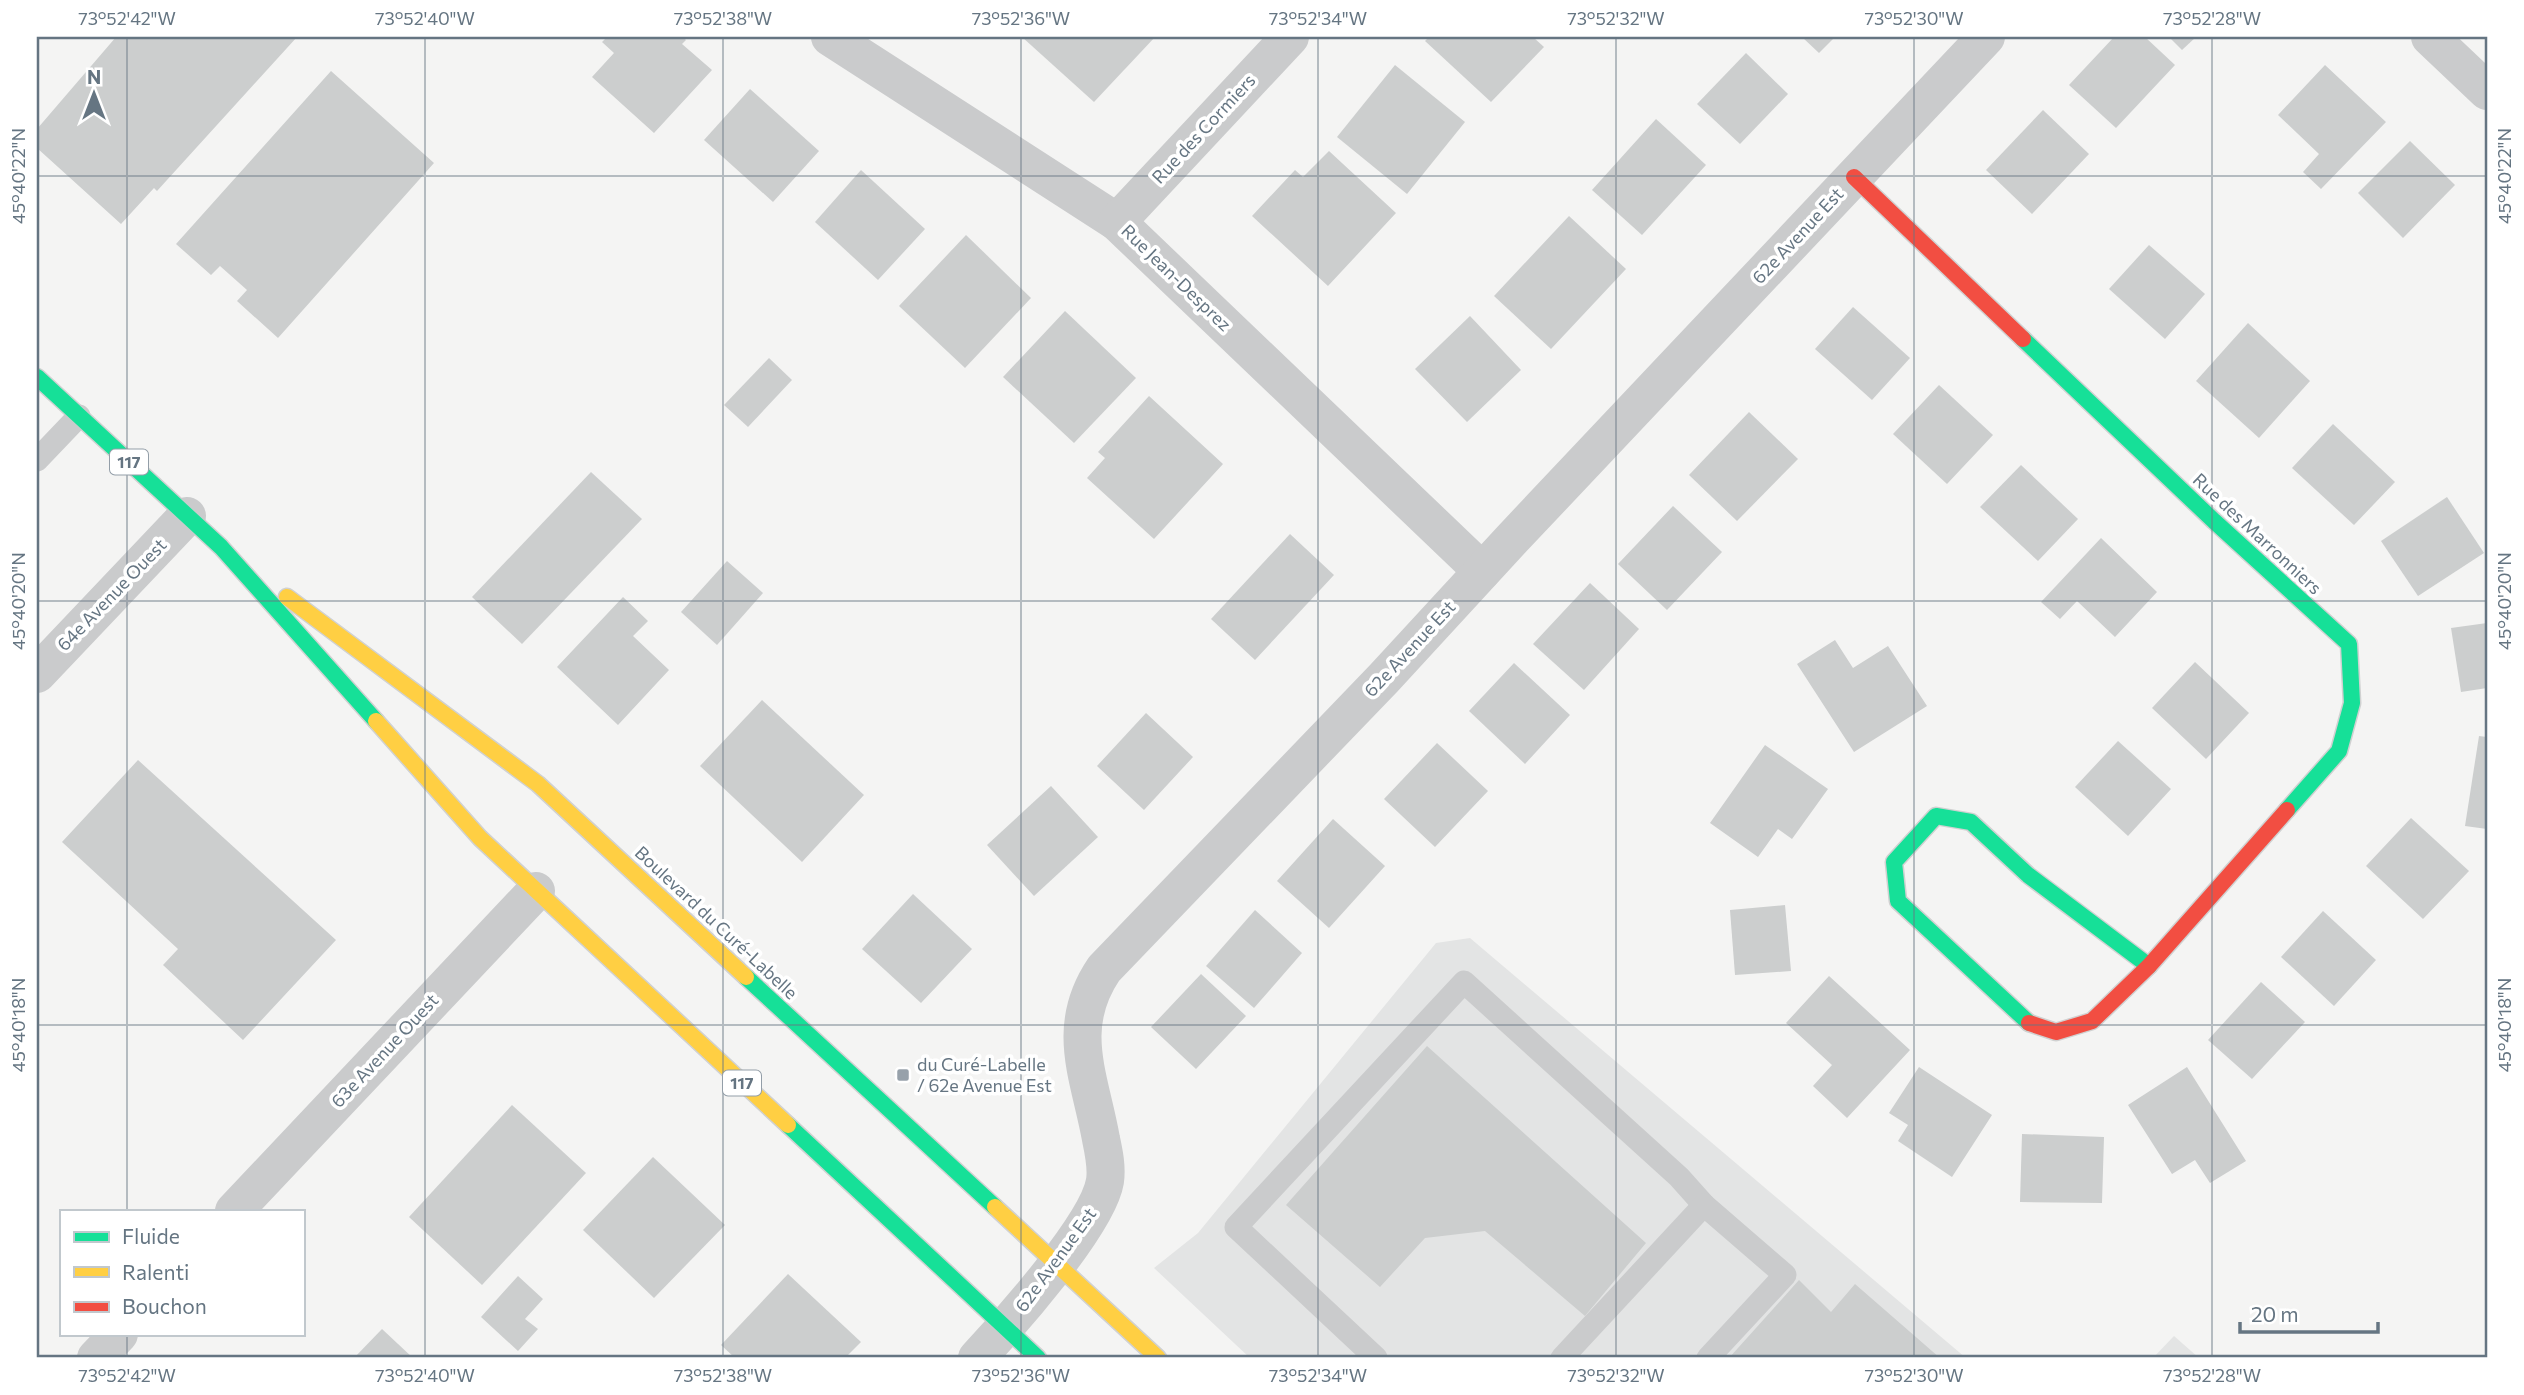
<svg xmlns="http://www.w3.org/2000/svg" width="2524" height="1395" viewBox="0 0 2524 1395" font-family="Commissioner,sans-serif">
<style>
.built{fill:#e3e4e4}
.building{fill:#cccece}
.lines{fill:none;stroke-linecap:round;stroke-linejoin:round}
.fast-casing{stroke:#d0d1d1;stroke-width:19}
.slow-casing{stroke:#d0d1d1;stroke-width:19}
.jam-casing{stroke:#d0d1d1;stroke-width:19}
.lane{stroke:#cacbcc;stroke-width:23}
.street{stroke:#cacbcc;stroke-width:38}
.fast{stroke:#16e098;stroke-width:16}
.slow{stroke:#ffcf43;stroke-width:16}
.jam{stroke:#f24e42;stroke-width:16}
.ticks{fill:none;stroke:#657582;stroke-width:2;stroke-opacity:0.45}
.poi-dot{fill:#97a1aa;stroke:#fff;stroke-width:2.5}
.labels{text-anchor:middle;stroke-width:7;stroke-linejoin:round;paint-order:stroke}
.shield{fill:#fff;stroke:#939ea8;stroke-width:2}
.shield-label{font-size:16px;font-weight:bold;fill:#657582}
.street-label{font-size:18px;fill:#657582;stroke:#fff}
.poi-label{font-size:18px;fill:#657582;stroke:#fff;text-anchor:start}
.neatline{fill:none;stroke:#657582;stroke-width:2.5}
.ticks-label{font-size:18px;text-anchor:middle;fill:#657582}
</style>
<rect width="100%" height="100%" fill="#f4f4f3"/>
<g class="built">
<path d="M1470 938 1966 1358H1250L1154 1268 1198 1233 1436 943Z"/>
<path d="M2174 1336 2199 1358H2153Z"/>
</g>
<g class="building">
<path d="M116 37H297L157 191 154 188 121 224 37 148V129Z"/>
<path d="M607 37H683L686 40 682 44 712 70 654 133 592 77 614 53 602 42Z"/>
<path d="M1022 37H1155L1094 102Z"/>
<path d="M1429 37H1533L1544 47 1491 102 1425 41Z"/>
<path d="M1802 37H1835L1819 53Z"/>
<path d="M2114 37H2145L2175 65 2116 128 2069 85Z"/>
<path d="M2169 37H2196L2182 50Z"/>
<path d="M1746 53 1788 94 1740 144 1697 104Z"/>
<path d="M1395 65 1465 122 1407 194 1337 137Z"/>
<path d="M2325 65 2386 122 2321 189 2303 172 2319 154 2278 115Z"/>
<path d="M331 71 434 163 278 338 237 301 247 290 220 266 211 275 176 244Z"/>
<path d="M750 89 819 151 773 202 704 140Z"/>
<path d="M2043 110 2089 154 2032 214 1986 170Z"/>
<path d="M1656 119 1706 165 1642 235 1592 190Z"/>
<path d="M2410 141 2455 185 2403 238 2358 193Z"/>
<path d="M1329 151 1396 213 1328 286 1252 216 1295 170 1303 177Z"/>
<path d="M861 170 925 229 878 280 815 222Z"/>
<path d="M1569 216 1626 269 1551 349 1494 296Z"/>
<path d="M966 235 1031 298 965 368 899 306Z"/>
<path d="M2149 245 2205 294 2165 339 2109 289Z"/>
<path d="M1853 307 1910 358 1872 400 1815 349Z"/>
<path d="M1065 311 1136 378 1074 443 1003 377Z"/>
<path d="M1470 316 1521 370 1467 422 1415 369Z"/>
<path d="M2248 323 2310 381 2259 438 2196 381Z"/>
<path d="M769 358 792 380 748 427 724 405Z"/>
<path d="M1939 385 1993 435 1947 484 1893 434Z"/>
<path d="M1149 396 1223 464 1154 539 1087 478 1105 458 1098 452Z"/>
<path d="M1749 412 1798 459 1737 521 1689 475Z"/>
<path d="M2333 424 2395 482 2354 525 2292 468Z"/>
<path d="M2021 465 2078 519 2038 561 1980 507Z"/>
<path d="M591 472 642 519 522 644 472 597Z"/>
<path d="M2447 497 2484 553 2418 596 2381 541Z"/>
<path d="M1673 506 1722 552 1667 610 1618 564Z"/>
<path d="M1290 534 1334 575 1255 660 1211 619Z"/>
<path d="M2101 538 2157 592 2115 637 2077 601 2060 619 2041 602Z"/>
<path d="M727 561 763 593 717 645 681 612Z"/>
<path d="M1590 583 1639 629 1584 690 1533 644Z"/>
<path d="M623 597 648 621 633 636 669 670 618 725 557 667Z"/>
<path d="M2487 623V688L2461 692 2451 628Z"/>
<path d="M1835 640 1853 668 1888 646 1927 706 1854 752 1797 664Z"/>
<path d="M2195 662 2249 713 2206 759 2152 708Z"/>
<path d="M1514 663 1570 715 1525 764 1469 711Z"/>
<path d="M762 700 864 795 802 862 700 766Z"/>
<path d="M1146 713 1193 757 1144 810 1097 766Z"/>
<path d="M2479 736 2487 737V829L2465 826Z"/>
<path d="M2118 741 2171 789 2128 836 2075 787Z"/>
<path d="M1437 743 1488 791 1435 847 1384 799Z"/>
<path d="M1765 745 1828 789 1792 839 1778 829 1758 857 1710 823Z"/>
<path d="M138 760 336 940 243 1040 163 965 178 949 62 842Z"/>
<path d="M1051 786 1098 837 1034 896 987 845Z"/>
<path d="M2411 818 2469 871 2423 919 2366 866Z"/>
<path d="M1333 819 1385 866 1329 928 1277 881Z"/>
<path d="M913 894 972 949 921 1003 862 949Z"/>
<path d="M1785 905 1791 971 1735 975 1730 910Z"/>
<path d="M1255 910 1302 953 1254 1008 1206 966Z"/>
<path d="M2323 911 2376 960 2334 1006 2281 957Z"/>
<path d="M1201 974 1246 1016 1196 1069 1151 1027Z"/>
<path d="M1829 976 1910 1050 1847 1118 1813 1086 1832 1065 1786 1023Z"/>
<path d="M2261 982 2305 1022 2252 1079 2208 1040Z"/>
<path d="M1427 1046 1646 1243 1585 1316 1485 1231 1425 1238 1380 1287 1286 1205Z"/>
<path d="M1919 1067 1992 1115 1952 1177 1898 1141 1908 1125 1889 1113Z"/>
<path d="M2187 1067 2246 1161 2210 1183 2195 1160 2172 1174 2128 1105Z"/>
<path d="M512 1105 586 1173 482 1285 409 1217Z"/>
<path d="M2022 1134 2104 1137 2102 1203 2020 1202Z"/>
<path d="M653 1157 725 1225 654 1298 583 1230Z"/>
<path d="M788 1274 861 1342 845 1358H735L721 1345Z"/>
<path d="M518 1276 543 1299 525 1319 538 1329 518 1351 481 1317Z"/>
<path d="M1799 1280 1831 1312 1855 1284 1940 1358H1729Z"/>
<path d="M382 1329 413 1358H354Z"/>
</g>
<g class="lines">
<defs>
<g id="fast">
<path d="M2023 339 2214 521 2349 644 2352 703 2339 751 2287 810"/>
<path d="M37 377 221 547 376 721"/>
<path d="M746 977 995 1207"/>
<path d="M2029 1023 1898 901 1894 862 1936 816 1971 822 2028 875 2149 966"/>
<path d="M788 1125 1038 1358"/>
</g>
<g id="slow">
<path d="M287 597 538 784 746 977"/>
<path d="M376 721 480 838 788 1125"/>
<path d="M995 1207 1158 1358"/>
</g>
<g id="jam">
<path d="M1854 177 2023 339"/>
<path d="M2029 1023 2056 1032 2092 1021 2149 966 2287 810"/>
</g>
</defs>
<use href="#fast" class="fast-casing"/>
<use href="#slow" class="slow-casing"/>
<use href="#jam" class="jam-casing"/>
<g class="lane">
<path d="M37 460 79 416"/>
<path d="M1376 1358 1236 1227 1464 982 1679 1177 1704 1205"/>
<path d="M1562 1358 1704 1205 1785 1275 1708 1358"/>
</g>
<g class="street">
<path d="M830 37 1117 222 1482 571"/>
<path d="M2430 37 2487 91"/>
<path d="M1117 222 1290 37"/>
<path d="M37 674 187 516"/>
<path d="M234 1211 536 891"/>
<path d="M96 1358 119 1334"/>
<path d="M977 1358C1009 1324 1098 1224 1105 1181 1107 1167 1104 1153 1101 1139 1090 1077 1064 1028 1104 969L1384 678 1512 539 1986 37"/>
</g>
<use href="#fast" class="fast"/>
<use href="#slow" class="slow"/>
<use href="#jam" class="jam"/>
</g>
<path class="ticks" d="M127 37V1211M425 37V1358M723 37V1358M1021 37V1358M1318 37V1358M1616 37V1358M1914 37V1358M2212 37V1358M37 176H2487M37 601H2487M37 1025H2487M127 1334V1358"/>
<rect class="poi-dot" x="896" y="1068" width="14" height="14" rx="3.5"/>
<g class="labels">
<g class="shield">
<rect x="110" y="449.5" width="38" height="25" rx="5"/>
<rect x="723" y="1070.5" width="38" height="25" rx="5"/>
</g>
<g class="shield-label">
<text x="129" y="468">117</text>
<text x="742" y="1089">117</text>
</g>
<g class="street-label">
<text transform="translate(1204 129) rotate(-47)" y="6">Rue des Cormiers</text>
<text transform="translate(1798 236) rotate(-47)" y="6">62e Avenue Est</text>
<text transform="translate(1176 278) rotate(44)" y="6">Rue Jean-Desprez</text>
<text transform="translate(2257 534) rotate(43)" y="6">Rue des Marronniers</text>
<text transform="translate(112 595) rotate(-46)" y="6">64e Avenue Ouest</text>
<text transform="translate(1410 649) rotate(-47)" y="6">62e Avenue Est</text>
<text transform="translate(716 923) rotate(43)" y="6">Boulevard du Curé-Labelle</text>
<text transform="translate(385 1051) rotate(-47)" y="6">63e Avenue Ouest</text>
<text transform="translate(1056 1260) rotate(-54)" y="6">62e Avenue Est</text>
</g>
<g class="poi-label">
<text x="917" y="1071">du Curé-Labelle<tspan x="917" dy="21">/ 62e Avenue Est</tspan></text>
</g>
</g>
<rect width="2524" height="1395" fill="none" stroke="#ffffff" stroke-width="77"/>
<rect x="60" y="1210" width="245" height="126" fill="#ffffff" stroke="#c1c8cd" stroke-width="2"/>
<rect x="74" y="1232" width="35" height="10" fill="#16e098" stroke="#c1c8cd" stroke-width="2"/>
<text x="122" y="1244" font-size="21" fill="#657582">Fluide</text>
<rect x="74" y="1267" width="35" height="10" fill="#ffcf43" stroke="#c1c8cd" stroke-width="2"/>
<text x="122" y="1280" font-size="21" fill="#657582">Ralenti</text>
<rect x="74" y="1302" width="35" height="10" fill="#f24e42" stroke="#c1c8cd" stroke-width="2"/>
<text x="122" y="1314" font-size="21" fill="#657582">Bouchon</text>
<g transform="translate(94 94)" stroke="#ffffff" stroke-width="5" paint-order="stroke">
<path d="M0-5L12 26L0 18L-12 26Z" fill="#657582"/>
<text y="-10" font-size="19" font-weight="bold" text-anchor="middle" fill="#657582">N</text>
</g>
<path d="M2240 1322v10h138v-10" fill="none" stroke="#657582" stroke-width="3.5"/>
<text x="2251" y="1322" font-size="21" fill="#657582" stroke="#ffffff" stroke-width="5" paint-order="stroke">20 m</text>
<rect x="38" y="38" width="2448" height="1318" class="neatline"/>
<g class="ticks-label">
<text x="127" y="25">73°52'42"W</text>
<text x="425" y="25">73°52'40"W</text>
<text x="723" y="25">73°52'38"W</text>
<text x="1021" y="25">73°52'36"W</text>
<text x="1318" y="25">73°52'34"W</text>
<text x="1616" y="25">73°52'32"W</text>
<text x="1914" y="25">73°52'30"W</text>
<text x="2212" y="25">73°52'28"W</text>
<text transform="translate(19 176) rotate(-90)" y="6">45°40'22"N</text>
<text transform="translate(2505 176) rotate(-90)" y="6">45°40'22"N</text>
<text transform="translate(19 601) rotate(-90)" y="6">45°40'20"N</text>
<text transform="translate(2505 601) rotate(-90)" y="6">45°40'20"N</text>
<text transform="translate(19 1025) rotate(-90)" y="6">45°40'18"N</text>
<text transform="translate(2505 1025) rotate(-90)" y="6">45°40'18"N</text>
<text x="127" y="1382">73°52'42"W</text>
<text x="425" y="1382">73°52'40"W</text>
<text x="723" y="1382">73°52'38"W</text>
<text x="1021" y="1382">73°52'36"W</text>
<text x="1318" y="1382">73°52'34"W</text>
<text x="1616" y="1382">73°52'32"W</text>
<text x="1914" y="1382">73°52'30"W</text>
<text x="2212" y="1382">73°52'28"W</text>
</g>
</svg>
